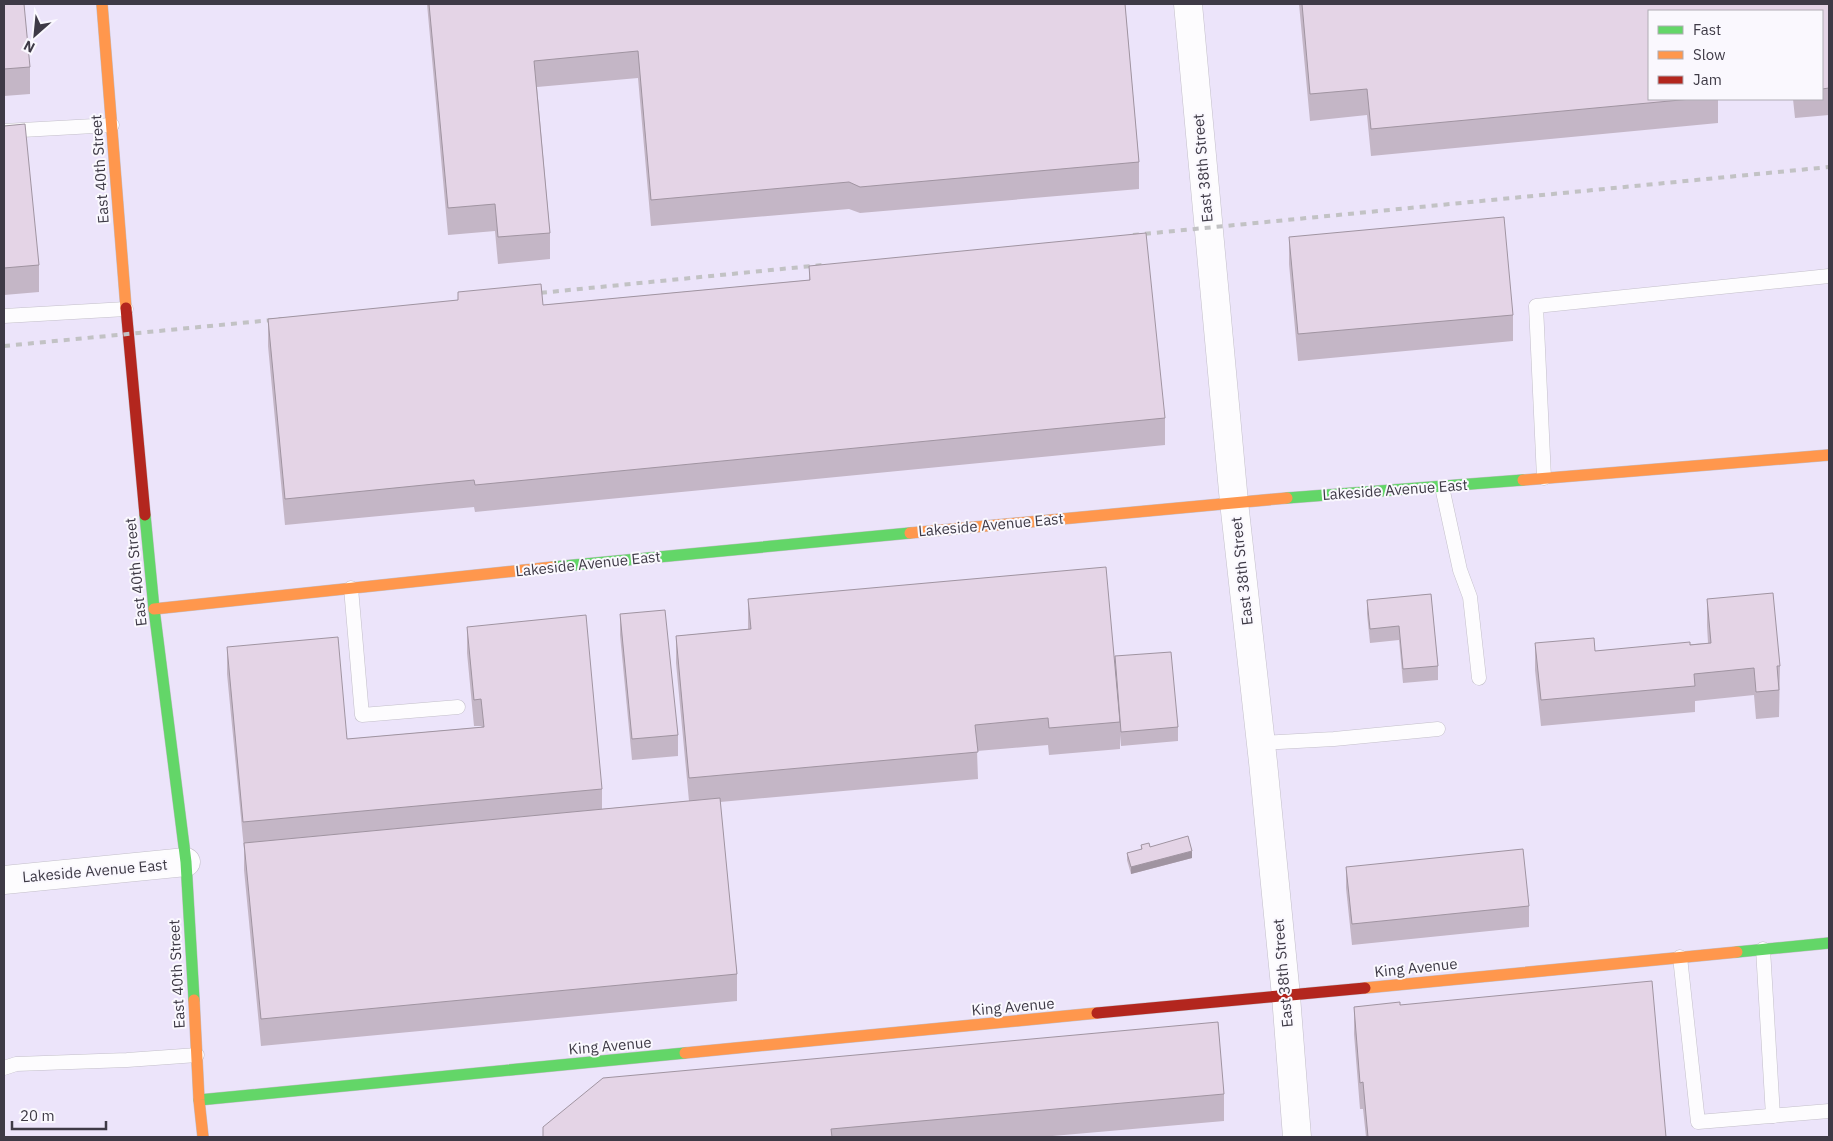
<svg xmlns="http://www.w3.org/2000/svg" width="1833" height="1141" viewBox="0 0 1833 1141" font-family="'IBM Plex Sans',sans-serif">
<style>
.built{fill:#ece4fa;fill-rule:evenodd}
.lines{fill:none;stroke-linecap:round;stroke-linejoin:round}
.lane-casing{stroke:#c3bfc9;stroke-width:15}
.street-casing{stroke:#c3bfc9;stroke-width:29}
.fast-casing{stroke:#c3bfc9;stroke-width:12}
.slow-casing{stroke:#c3bfc9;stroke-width:12}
.jam-casing{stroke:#c3bfc9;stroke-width:12}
.lane{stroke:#fdfcfe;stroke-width:14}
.street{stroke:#fdfcfe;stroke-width:28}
.fast{stroke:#63d668;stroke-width:11}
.slow{stroke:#ff974d;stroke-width:11}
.jam{stroke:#b3261e;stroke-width:11}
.rail{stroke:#c2c2c4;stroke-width:4;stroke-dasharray:6 6;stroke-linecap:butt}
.wall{fill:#c4b6c6}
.shaded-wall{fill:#a094a1}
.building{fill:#e4d4e6;stroke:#a094a1}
.labels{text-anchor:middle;stroke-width:4;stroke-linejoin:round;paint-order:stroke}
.street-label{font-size:15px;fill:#3e3a46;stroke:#faf8fe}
</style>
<rect width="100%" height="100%" fill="#f0ecf7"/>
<path class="built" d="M4 4H1829V1137H4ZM1649 11H1822V99H1649Z"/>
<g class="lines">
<defs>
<g id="lane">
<path d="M4 131 112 125"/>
<path d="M4 316 126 309"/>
<path d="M1544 478 1536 306 1829 276"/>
<path d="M1442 487 1460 570 1470 597 1479 678"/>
<path d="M351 588 362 715 458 707"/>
<path d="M1261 743 1334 739 1438 729"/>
<path d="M1763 949 1773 1116"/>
<path d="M1680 957 1698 1122 1829 1111"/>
<path d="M4 1068 16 1064 127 1060 197 1055"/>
</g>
<g id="street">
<path d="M1188 4 1234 502 1263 762 1286 996 1297 1137"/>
<path d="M4 880 186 862"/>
</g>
<g id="fast">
<path d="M1287 498 1523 480"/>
<path d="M145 515 154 609 186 862 194 1000"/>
<path d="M553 567 910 533"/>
<path d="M1737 952 1829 943"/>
<path d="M199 1100 685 1053"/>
</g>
<g id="slow">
<path d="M102 4 126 308"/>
<path d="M1523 480 1829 455"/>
<path d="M910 533 1287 498"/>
<path d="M154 609 553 567"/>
<path d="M1365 988 1737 952"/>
<path d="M194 1000 199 1100 203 1137"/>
<path d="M685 1053 1097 1013"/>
</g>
<g id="jam">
<path d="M126 308 145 515"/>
<path d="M1097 1013 1365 988"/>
</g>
</defs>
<use href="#lane" class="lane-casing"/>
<use href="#street" class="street-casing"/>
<use href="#fast" class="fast-casing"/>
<use href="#slow" class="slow-casing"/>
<use href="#jam" class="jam-casing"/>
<use href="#lane" class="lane"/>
<use href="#street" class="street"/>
<use href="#fast" class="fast"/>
<use href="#slow" class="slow"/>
<use href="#jam" class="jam"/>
<g class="rail">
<path d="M1133 235 1829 167"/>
<path d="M529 294 822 265"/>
<path d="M4 346 282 319"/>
</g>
</g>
<g class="wall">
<path d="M4 4 30 67V94L4 96Z"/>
<path d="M427 4H1125L1139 162V189L860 213 849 209 651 226 638 78 537 87 550 233V259L498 264 495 231 448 235Z"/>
<path d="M1299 4H1829V115L1795 118 1793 99H1822V11H1649V99H1718V123L1371 156 1367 115 1310 121Z"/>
<path d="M4 126 39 265V292L4 295Z"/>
<path d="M1289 237 1513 315V341L1298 361 1289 264Z"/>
<path d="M809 266 1165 418V445L475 512 474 507 285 525 268 346V319L458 301V292L543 305 809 280Z"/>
<path d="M1431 594 1438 666V680L1403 683 1399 640 1370 643 1367 614V600Z"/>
<path d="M748 599 1115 665V656L1178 727V741L1121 746 1120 735V749L1049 755 1048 745 977 751 978 779 720 802 737 974V1001L261 1046 244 870V849L227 674V647L347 739 482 727 481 726H474L467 653V627L602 789V809L689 801 676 663V636L748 629Z"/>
<path d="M1707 599 1780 666 1779 717 1756 719 1754 695 1695 701V712L1541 726 1535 670V643L1595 651 1708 643 1707 626Z"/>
<path d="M620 614 678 735V756L632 760 620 635Z"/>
<path d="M1141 845 1150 847 1192 858 1131 874 1127 860V853L1141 850Z"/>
<path d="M1346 867 1529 906V927L1352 945 1346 888Z"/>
<path d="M1400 1005 1666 1137H1366L1363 1109H1360L1354 1034V1007Z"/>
<path d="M1224 1094V1121L1041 1137H543V1127Z"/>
</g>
<path class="shaded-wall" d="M1192 851V858L1131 874V867Z"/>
<g class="building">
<path d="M4 4H24L30 67 4 69Z"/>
<path d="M429 4H1125L1139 162 860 187 849 182 651 200 638 51 534 61 550 233 498 237 495 204 448 208Z"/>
<path d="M1302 4H1829V88L1822 89V11H1649V99H1691L1371 129 1367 89 1310 94Z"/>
<path d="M25 124 39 265 4 268V126Z"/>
<path d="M1504 217 1513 315 1298 334 1289 237Z"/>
<path d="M1146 233 1165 418 475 485 474 480 285 499 268 319 458 300V292L541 284 543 305 810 280 809 266Z"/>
<path d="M1106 567 1120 722 1049 728 1048 718 975 725 978 752 689 778 676 636 751 629 748 599Z"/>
<path d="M1773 593 1780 666H1777L1779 690 1756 692 1754 668 1694 674 1695 686 1541 700 1535 643 1594 638 1595 651 1690 642V645L1711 643 1707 599Z"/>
<path d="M1431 594 1438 666 1403 669 1399 626 1370 629 1367 600Z"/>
<path d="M665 610 678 735 632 739 620 614Z"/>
<path d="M586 615 602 789 243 822 227 647 338 637 347 739 484 727 481 699 474 700 467 627Z"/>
<path d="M1171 652 1178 727 1121 732 1115 656Z"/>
<path d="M720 798 737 974 261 1019 244 843Z"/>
<path d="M1188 836 1192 851 1131 867 1127 853 1142 849 1141 845 1149 843 1150 847Z"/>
<path d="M1523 849 1529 906 1352 924 1346 867Z"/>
<path d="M1652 981 1666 1137H1368L1363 1082 1360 1083 1354 1007 1400 1002V1005Z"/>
<path d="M1218 1022 1224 1094 831 1129 832 1137H543V1127L603 1078Z"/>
</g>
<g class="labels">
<g class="street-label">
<text transform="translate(1203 168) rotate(-95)" y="5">East 38th Street</text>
<text transform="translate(100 169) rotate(-94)" y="5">East 40th Street</text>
<text transform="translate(1395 490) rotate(-4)" y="5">Lakeside Avenue East</text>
<text transform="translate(991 525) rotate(-5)" y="5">Lakeside Avenue East</text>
<text transform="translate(588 564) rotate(-6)" y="5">Lakeside Avenue East</text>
<text transform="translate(1242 571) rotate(-96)" y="5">East 38th Street</text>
<text transform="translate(136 572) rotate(-96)" y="5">East 40th Street</text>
<text transform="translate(95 871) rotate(-5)" y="5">Lakeside Avenue East</text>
<text transform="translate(1416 968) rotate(-6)" y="5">King Avenue</text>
<text transform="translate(1283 973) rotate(-95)" y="5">East 38th Street</text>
<text transform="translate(177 974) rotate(-93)" y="5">East 40th Street</text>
<text transform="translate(1013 1007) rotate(-5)" y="5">King Avenue</text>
<text transform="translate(610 1046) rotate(-5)" y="5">King Avenue</text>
</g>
</g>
<rect width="1833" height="1141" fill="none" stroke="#3e3a46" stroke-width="10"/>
<rect x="1648" y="10" width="175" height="90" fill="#faf8fe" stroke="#afacb4"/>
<rect x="1658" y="26" width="25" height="8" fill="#63d668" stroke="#afacb4"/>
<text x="1693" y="35" font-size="15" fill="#3e3a46">Fast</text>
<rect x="1658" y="51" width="25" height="8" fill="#ff974d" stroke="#afacb4"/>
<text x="1693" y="60" font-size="15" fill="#3e3a46">Slow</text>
<rect x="1658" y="76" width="25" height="8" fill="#b3261e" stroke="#afacb4"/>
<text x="1693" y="85" font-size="15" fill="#3e3a46">Jam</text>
<g transform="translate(35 35) rotate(207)" stroke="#faf8fe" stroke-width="4" paint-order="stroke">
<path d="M0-4L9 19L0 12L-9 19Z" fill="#3e3a46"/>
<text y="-8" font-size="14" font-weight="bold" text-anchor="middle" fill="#3e3a46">N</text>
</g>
<path d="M12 1121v8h94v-8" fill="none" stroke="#3e3a46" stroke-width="2.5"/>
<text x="20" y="1121" font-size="15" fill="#3e3a46" stroke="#faf8fe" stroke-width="4" paint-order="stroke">20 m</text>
</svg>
